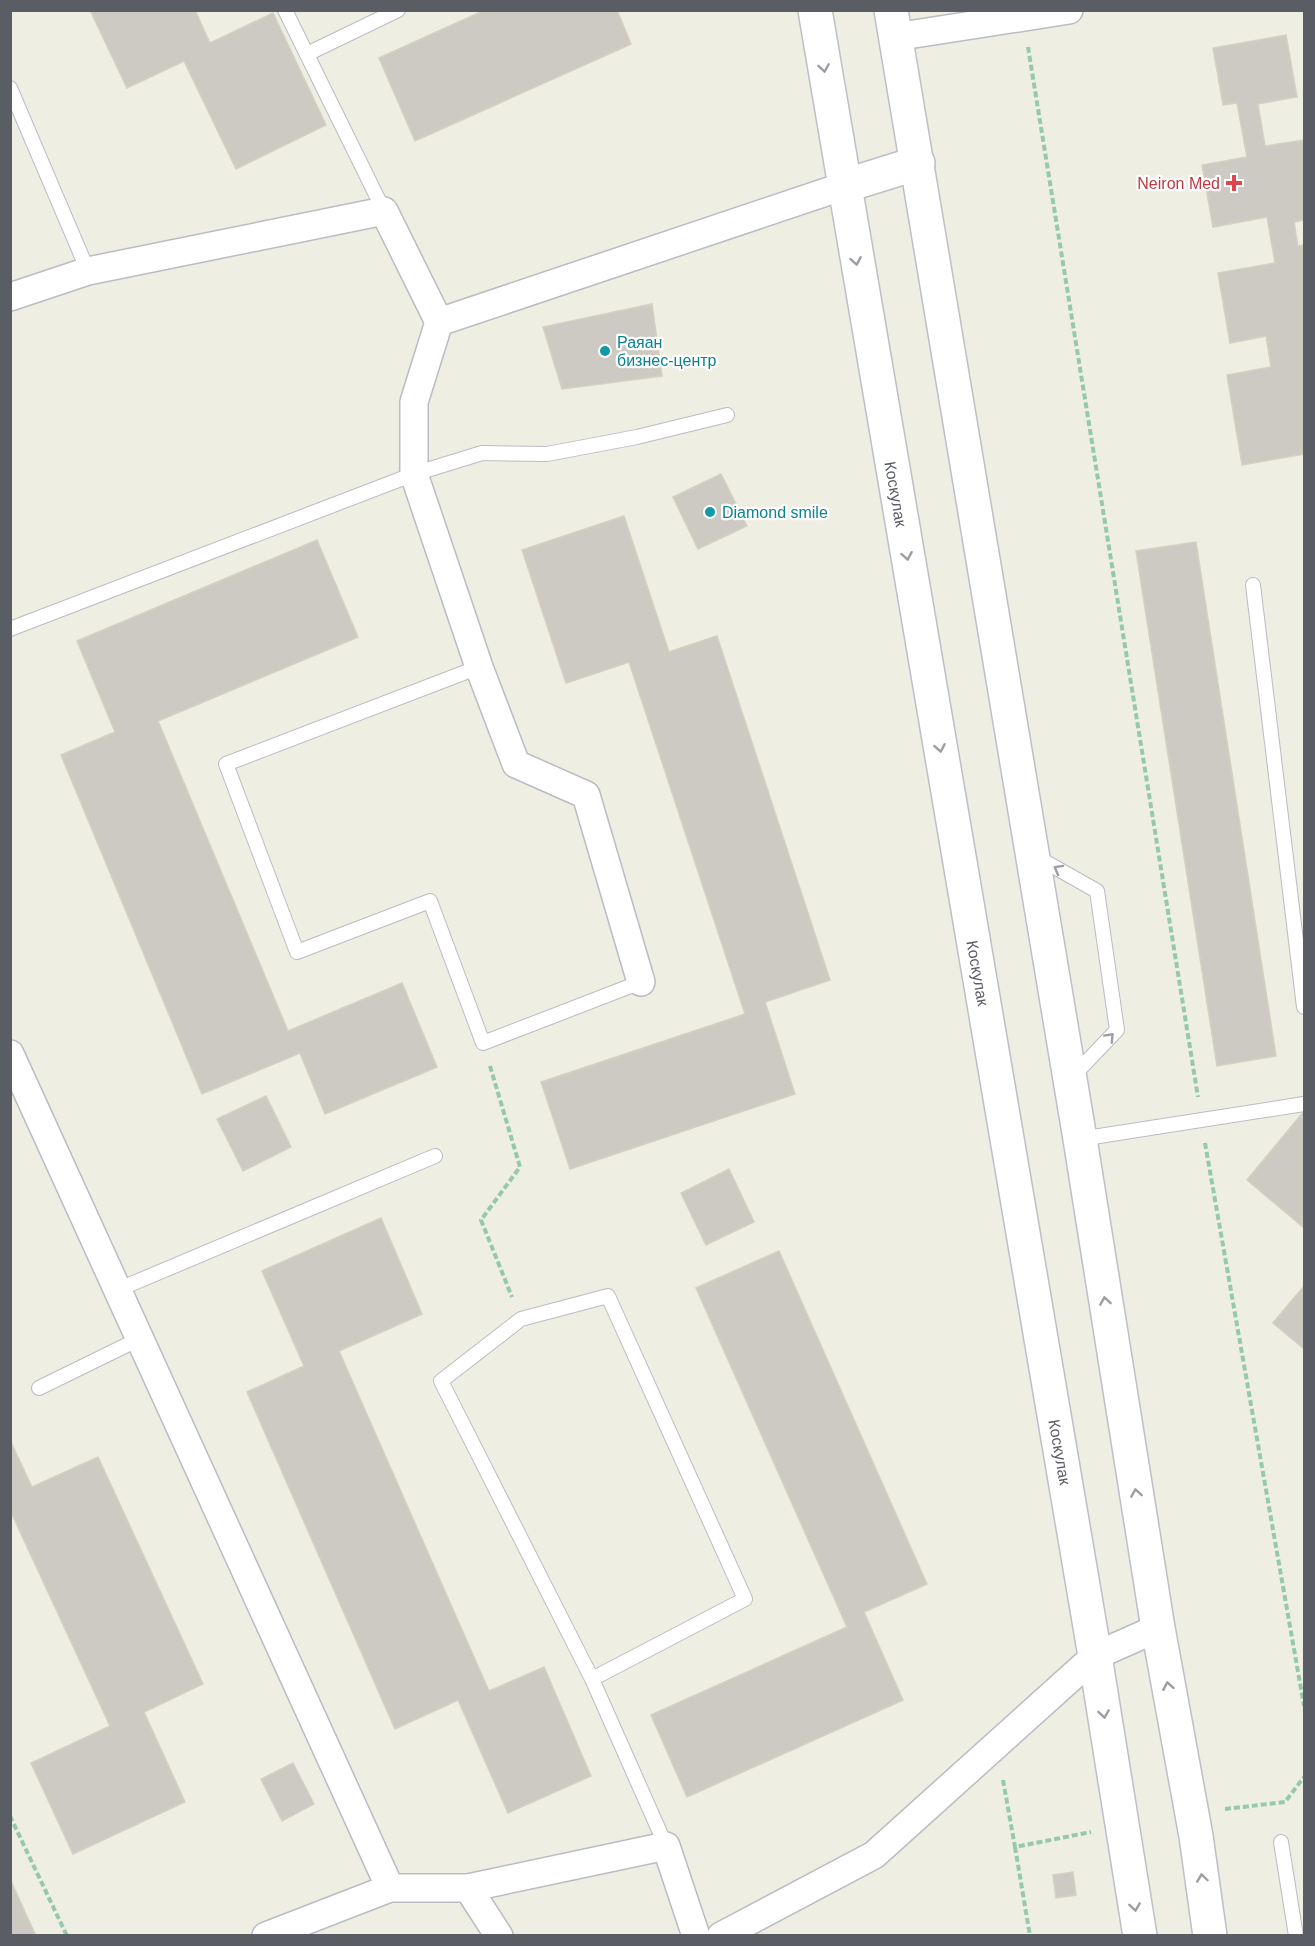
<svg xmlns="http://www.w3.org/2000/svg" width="1315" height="1946" viewBox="0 0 1315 1946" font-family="Helvetica,sans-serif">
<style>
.building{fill:#cccac2;stroke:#d4d1c0;stroke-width:1.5}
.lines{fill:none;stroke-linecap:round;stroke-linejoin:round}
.lane-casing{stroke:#babcc3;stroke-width:16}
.street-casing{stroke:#babcc3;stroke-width:30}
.secondary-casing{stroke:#bdbfc7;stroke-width:36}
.path{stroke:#95c9ad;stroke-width:4;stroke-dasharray:6 3;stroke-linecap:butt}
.lane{stroke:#fff;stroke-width:14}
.street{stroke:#fff;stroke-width:27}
.secondary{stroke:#fff;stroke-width:33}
.oneway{stroke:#9d9ea3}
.health-dot{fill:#e0444e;stroke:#fff;stroke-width:2}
.culture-dot{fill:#0f9aa8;stroke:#fff;stroke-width:2}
.labels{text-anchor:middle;stroke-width:4.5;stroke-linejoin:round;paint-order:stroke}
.health-label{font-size:16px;fill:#be3a42;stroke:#fff;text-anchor:end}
.culture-label{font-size:16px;fill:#0d838f;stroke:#fff;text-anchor:start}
.street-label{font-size:16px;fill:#5b5d65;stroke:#fff}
</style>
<rect width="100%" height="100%" fill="#efeee3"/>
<g class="building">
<path d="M90 10H195L210 43 273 13 326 125 236 169 184 61 127 88Z"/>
<path d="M485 10H617L631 44 415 141 379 58Z"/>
<path d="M1286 35 1297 97 1258 104 1265 146 1304 140V220L1294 222 1298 246 1304 245V454L1242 465 1227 375 1271 367 1266 336 1230 343 1218 273 1275 263 1267 217 1213 227 1202 165 1247 157 1237 103 1223 105 1213 48Z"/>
<path d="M652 304 662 376 562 389 543 327Z"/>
<path d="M721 474 747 526 698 549 673 497Z"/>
<path d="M624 516 669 652 717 636 830 980 765 1002 795 1094 570 1169 541 1082 745 1014 629 662 566 683 522 550Z"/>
<path d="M317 540 358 637 158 721 288 1031 402 983 437 1067 325 1114 300 1053 202 1094 61 755 115 732 77 641Z"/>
<path d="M1196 542 1276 1056 1217 1066 1136 551Z"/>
<path d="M266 1096 291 1147 243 1171 217 1119Z"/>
<path d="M1304 1111V1228L1247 1180Z"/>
<path d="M729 1169 754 1222 706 1245 681 1193Z"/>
<path d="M381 1218 422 1314 339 1351 489 1691 544 1667 591 1776 508 1813 458 1700 395 1729 247 1392 304 1366 262 1271Z"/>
<path d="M779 1251 927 1584 864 1612 903 1700 687 1797 651 1715 847 1627 696 1288Z"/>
<path d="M1304 1286V1349L1273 1323Z"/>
<path d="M10 1440 32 1487 98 1457 203 1684 144 1712 185 1802 73 1854 31 1763 110 1726 10 1510Z"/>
<path d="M293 1763 314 1804 282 1821 261 1779Z"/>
<path d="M1073 1872 1076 1895 1056 1898 1053 1875Z"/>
<path d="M10 1879 35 1934 32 1936H10Z"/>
</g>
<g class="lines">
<defs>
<g id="lane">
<path d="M285 10 384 211"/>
<path d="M307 54 398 10"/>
<path d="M10 88 88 271"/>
<path d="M1253 585 1304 1007"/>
<path d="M10 629 414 474 482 453 547 454 637 437 727 415"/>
<path d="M479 667 226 764 297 952 430 901 483 1043 641 982"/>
<path d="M1035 856 1097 891 1117 1030 1073 1076"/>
<path d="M1080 1139 1304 1104"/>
<path d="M117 1290 435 1156"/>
<path d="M39 1388 139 1339"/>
<path d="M592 1679 745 1599 608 1296 521 1319 441 1381 592 1679 666 1846"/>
<path d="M1281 1842 1296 1936"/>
</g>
<g id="street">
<path d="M895 37 1069 10"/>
<path d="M10 297 88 271 384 211 439 322 844 186"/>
<path d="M439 322 414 402V474L479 667 516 764 586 795 641 982"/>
<path d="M10 1054 390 1888"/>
<path d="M468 1888 499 1936"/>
<path d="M266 1936 390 1888H468L666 1846 696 1936"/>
<path d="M721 1936 874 1855 1095 1656 1158 1628"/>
</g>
<g id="secondary">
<path d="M815 10 1095 1656 1140 1936"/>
<path d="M891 10 1080 1139 1158 1628 1196 1836 1210 1936"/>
<path d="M844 186 918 163"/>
</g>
</defs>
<use href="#lane" class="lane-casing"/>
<use href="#street" class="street-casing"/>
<use href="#secondary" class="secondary-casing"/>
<g class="path">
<path d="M1028 47 1198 1097"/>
<path d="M490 1066 520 1167 481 1220 512 1297"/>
<path d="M1205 1143 1304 1706"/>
<path d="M1003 1780 1015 1847 1091 1832"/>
<path d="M1225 1809 1285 1802 1304 1777"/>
<path d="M10 1816 67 1936"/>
<path d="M1015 1847 1030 1936"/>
</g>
<use href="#lane" class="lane"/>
<use href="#street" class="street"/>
<use href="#secondary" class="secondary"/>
</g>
<defs><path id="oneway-chevron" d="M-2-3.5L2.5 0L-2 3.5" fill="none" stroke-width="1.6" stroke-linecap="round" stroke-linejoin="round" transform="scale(1.5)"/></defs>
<g class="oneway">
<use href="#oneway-chevron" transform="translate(824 68) rotate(81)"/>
<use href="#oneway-chevron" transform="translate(856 261) rotate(80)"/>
<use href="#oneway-chevron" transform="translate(907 556) rotate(80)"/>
<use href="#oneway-chevron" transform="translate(940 748) rotate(80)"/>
<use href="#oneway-chevron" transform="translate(1058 869) rotate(-151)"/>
<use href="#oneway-chevron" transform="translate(1110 1037) rotate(-47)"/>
<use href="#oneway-chevron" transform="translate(1105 1301) rotate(-99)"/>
<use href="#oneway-chevron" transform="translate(1136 1493) rotate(-99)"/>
<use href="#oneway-chevron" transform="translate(1168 1686) rotate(-100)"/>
<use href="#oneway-chevron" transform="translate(1104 1714) rotate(81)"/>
<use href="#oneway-chevron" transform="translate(1202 1878) rotate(-98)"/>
<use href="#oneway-chevron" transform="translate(1135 1907) rotate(81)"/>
</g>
<path class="health-dot" d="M1231 174h6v6h6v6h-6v6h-6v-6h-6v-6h6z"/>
<g class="culture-dot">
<circle cx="605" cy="351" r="6"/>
<circle cx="710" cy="512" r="6"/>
</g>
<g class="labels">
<g class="health-label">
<text x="1220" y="189">Neiron Med</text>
</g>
<g class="culture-label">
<text x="617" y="348">Раяан<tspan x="617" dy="18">бизнес-центр</tspan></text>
<text x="722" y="518">Diamond smile</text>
</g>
<g class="street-label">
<text transform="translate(896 494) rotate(80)" y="6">Коскулак</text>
<text transform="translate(978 973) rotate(80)" y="6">Коскулак</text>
<text transform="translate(1060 1452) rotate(80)" y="6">Коскулак</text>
</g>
</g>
<rect width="1315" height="1946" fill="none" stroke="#5b5d65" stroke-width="24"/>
</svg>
